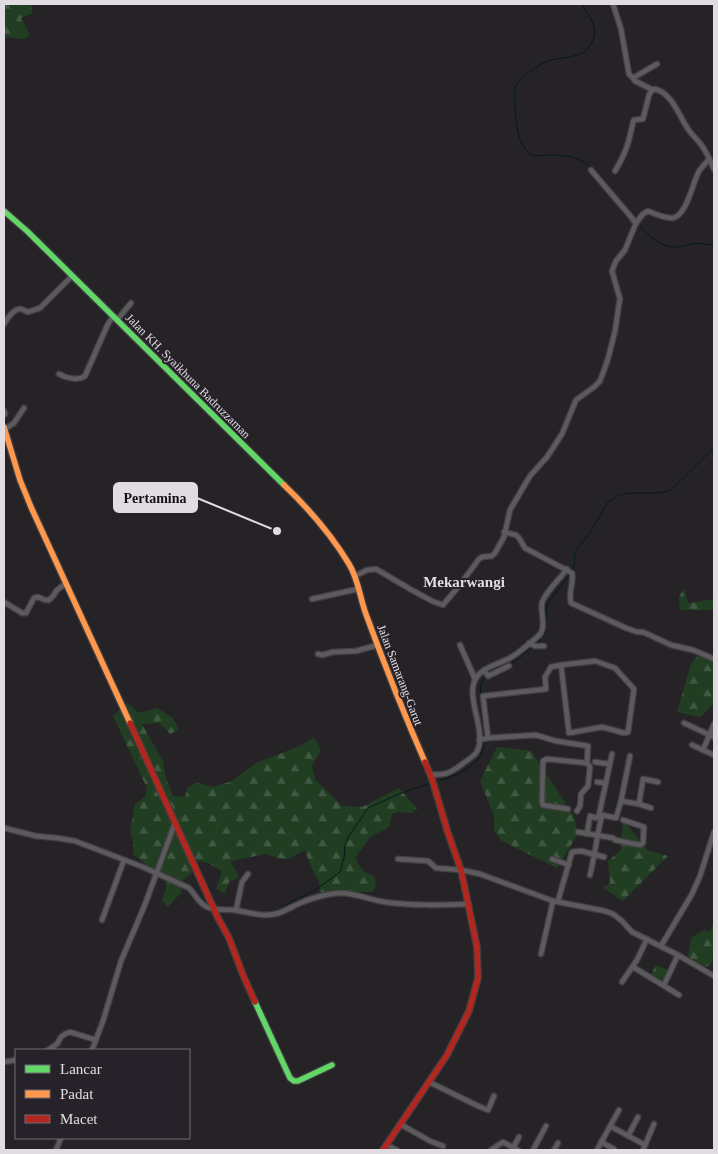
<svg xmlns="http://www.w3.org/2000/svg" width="718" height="1154" viewBox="0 0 718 1154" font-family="'Times New Roman',serif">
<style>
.forest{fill:url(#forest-firs)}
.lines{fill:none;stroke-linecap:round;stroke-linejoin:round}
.stream{stroke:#03191a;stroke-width:1}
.street-casing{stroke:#413e42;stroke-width:7}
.fast-casing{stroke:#413e42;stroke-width:8}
.slow-casing{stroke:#413e42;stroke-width:8}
.jam-casing{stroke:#413e42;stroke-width:8}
.street{stroke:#5d5a5e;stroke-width:4.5}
.fast{stroke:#63d668;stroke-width:5.5}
.slow{stroke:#ff974d;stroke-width:5.5}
.jam{stroke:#b3261e;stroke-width:5.5}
.labels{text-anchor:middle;stroke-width:4;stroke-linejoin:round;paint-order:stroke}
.street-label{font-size:12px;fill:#e1dce2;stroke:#272129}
.quarter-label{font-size:15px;font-weight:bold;fill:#e1dce2;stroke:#272129}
.leader{fill:none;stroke:#e1dce2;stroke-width:2}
.callout-dot{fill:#e1dce2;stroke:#272129;stroke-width:2}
.callout{fill:#e1dce2;stroke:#e1dce2;stroke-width:2}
.callout-label{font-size:14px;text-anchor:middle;font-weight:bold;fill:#111}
</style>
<defs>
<pattern id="forest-firs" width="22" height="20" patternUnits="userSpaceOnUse" patternTransform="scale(1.25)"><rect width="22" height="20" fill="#213e22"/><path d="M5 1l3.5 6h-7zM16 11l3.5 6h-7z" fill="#415942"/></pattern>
</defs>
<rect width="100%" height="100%" fill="#262327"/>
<g class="forest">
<path d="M4 4H30L33 13 21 18 30 35 24 39 4 37Z"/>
<path d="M684 588 688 603 714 599V610H680L679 597Z"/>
<path d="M699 654 714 660V703L701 717 677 712 691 664Z"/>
<path d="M127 703 139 713 157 708 173 718 179 730 170 734 159 723 142 724 153 744 163 760 165 775 173 796 185 797 188 787 197 783 213 787 232 781 256 763 300 746 314 737 321 750 312 766 315 779 342 806 362 807 399 788 417 809 412 813 399 812 392 814 389 827 370 837 363 847 355 858 363 871 374 876 376 886 372 892H320L319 881 312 869 305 850 288 859 278 858 266 854 230 861 239 877 229 882 225 894 216 889 222 871 208 863 198 861 190 875 183 880 181 893 167 907 162 900 166 889V878L147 865 133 854V841L130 832 135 804 145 797 147 788 113 716Z"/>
<path d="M497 747 531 751 574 816 578 834 557 868 502 841 494 831V816L480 781Z"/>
<path d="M623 820 647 850 668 856 623 901 603 888 610 883 608 861 621 850Z"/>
<path d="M713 924H714V955L711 964 706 967 701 964 694 962 688 956 691 938 704 930 710 932Z"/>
<path d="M656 965 668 970 662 981 650 976Z"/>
</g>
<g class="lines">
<g class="stream">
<path d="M582 4C585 12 593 19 594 28 595 32 594 36 593 40 585 61 563 55 546 62 533 67 524 76 515 86 514 103 514 153 536 156 540 156 544 155 548 155 563 155 580 156 591 168"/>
<path d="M604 182 619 200"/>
<path d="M637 222C649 237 663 251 683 246 686 246 688 244 691 244 698 242 707 245 714 245"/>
<path d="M537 643 545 633 547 604 568 577 574 567 575 552 591 531 608 502 619 495 629 493H659L671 490 714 448"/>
<path d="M510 664C519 660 524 653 532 647"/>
<path d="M483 716 480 686 488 671 506 665"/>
<path d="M435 782 459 774 468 768 481 756 485 740"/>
<path d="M278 911 294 900 314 891 340 872 344 858 345 845 349 836 368 808 399 794 431 783"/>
</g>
<defs>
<g id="street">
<path d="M613 4 621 29 629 74 633 78"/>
<path d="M653 90 635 81 633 78 657 64"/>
<path d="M591 170 632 218 636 224"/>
<path d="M615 171C626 153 629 142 633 122L634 120 643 119 649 95 652 90 655 89C674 94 680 120 691 133 694 137 697 139 699 142 706 150 710 160 714 169"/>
<path d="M117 320 131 303"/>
<path d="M4 324C7 319 13 309 20 309 23 309 25 311 28 312L40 308 72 276"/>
<path d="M59 374C66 378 78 381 85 376L107 326 113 316"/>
<path d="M4 411 5 414 4 415"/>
<path d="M5 429 14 423 24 408"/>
<path d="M504 532 516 535 519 538 525 548 572 573C574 583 568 593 571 603L626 628 637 632H643L671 645 693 650 714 659"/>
<path d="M355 576 367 570 376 569 410 589 432 601 443 605 459 586 479 559 482 557 492 556 495 553 504 537 510 510 524 486 530 476 547 457 562 434 576 400 594 387 600 381 608 359 615 331 619 304 620 299 612 271 616 261 625 250 636 223 643 214 648 211C655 214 664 218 672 218 686 218 693 182 699 171 702 167 706 163 709 159"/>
<path d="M312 599 358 589"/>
<path d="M4 602 22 613H26L34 598 38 597 45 600H49L54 595 56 591 66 583"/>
<path d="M529 643 535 646H544"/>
<path d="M460 645 475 679"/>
<path d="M318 654 322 655 333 652 356 651 378 645"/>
<path d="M484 670 488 676 509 666"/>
<path d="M684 723 714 737"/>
<path d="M488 738 483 696 546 689 545 677 551 667 561 665 569 733 602 727 624 733 628 732 634 689 615 668 595 661 561 665"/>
<path d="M479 740 488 738 536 735 556 741 588 746 587 763 590 767 588 786 581 794 580 806 577 811"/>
<path d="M692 745 714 755"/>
<path d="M703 750 714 724"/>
<path d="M595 762 609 764"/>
<path d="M430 774C444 776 450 773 461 765 466 761 473 757 476 753 489 734 464 697 476 678 482 668 498 664 508 659 515 656 537 638 541 633 546 624 540 612 542 603 545 592 560 579 567 569"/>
<path d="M597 782 606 783"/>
<path d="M621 801 639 804 651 808"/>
<path d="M639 804 643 779 658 782"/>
<path d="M568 809 543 805 542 802 543 761 547 759 587 763"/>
<path d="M599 815 612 754"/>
<path d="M4 828 36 836 57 838 75 841 143 867 189 888C195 894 199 904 207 907 215 911 225 909 234 910 248 912 264 918 279 913 287 910 295 905 303 902 312 898 330 893 340 893 356 893 370 900 385 902 413 906 441 905 469 904"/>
<path d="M578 832 613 838 615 840 640 845 643 843 644 827 623 820"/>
<path d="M587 834 590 816 596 818 601 815"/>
<path d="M398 859 428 861 436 868 461 870 480 874 553 901 605 911 613 914 622 921 632 932 678 955 714 976"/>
<path d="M552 859 569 865"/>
<path d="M590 875C595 855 597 835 602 815L616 818 621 801 630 756"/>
<path d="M558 901 572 852 581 851 604 857"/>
<path d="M236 910 242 882 248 874"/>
<path d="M102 920 124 860"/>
<path d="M661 946 692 894 700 876 714 832"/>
<path d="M541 954 553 901"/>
<path d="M633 967 679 995"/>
<path d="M622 982 637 960 647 939"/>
<path d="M664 985 678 955"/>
<path d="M48 1050 57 1044 61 1037 65 1034 70 1032 96 1040"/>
<path d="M92 1050 103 1021 121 961 144 907 175 823"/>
<path d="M4 1062 16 1060"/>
<path d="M429 1082 478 1106 488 1110 494 1096"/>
<path d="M400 1124 430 1141 443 1146"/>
<path d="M610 1126 645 1145"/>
<path d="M628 1136 638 1117"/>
<path d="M601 1142 614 1149"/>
<path d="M386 1145 397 1150"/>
<path d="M56 1150 61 1138"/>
<path d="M491 1150 503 1142 518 1150"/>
<path d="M512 1150 519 1137"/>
<path d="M533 1150 546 1126"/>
<path d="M554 1150 558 1143"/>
<path d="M597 1150 619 1110"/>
<path d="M643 1150 654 1124"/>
</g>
<g id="fast">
<path d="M4 211 27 231 284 485"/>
<path d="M255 1002 290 1078 294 1081H298L332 1065"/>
</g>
<g id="slow">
<path d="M4 427 20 480 31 507 130 723"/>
<path d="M284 485C308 508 331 534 349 564 359 580 360 600 367 617 385 666 404 714 425 762"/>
</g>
<g id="jam">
<path d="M130 723 218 918 229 938 243 975 255 1002"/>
<path d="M383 1150 447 1055 469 1011 478 978 477 947 461 870 448 833 432 779 425 762"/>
</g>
</defs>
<use href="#street" class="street-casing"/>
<use href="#fast" class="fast-casing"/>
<use href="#slow" class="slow-casing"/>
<use href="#jam" class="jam-casing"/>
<use href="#street" class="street"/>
<use href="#fast" class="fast"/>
<use href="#slow" class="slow"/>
<use href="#jam" class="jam"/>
</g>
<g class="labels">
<g class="street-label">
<text transform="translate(188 376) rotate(45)" y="4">Jalan KH. Syaikhuna Badruzzaman</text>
<text transform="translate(400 675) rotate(69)" y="4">Jalan Samarang-Garut</text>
</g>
<g class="quarter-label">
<text x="464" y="587">Mekarwangi</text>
</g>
</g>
<path class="leader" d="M277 531L197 498"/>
<circle class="callout-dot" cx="277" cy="531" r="5"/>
<rect class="callout" x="114" y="483" width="83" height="29" rx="5"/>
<g class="callout-label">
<text x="155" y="503">Pertamina</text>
</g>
<rect width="718" height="1154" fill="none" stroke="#e1dce2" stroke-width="10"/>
<rect x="15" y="1049" width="175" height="90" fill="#272129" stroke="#716c73"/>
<rect x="25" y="1065" width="25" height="8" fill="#63d668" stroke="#716c73"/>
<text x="60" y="1074" font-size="15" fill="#e1dce2">Lancar</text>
<rect x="25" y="1090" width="25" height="8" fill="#ff974d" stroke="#716c73"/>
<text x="60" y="1099" font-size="15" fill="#e1dce2">Padat</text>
<rect x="25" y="1115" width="25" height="8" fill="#b3261e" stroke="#716c73"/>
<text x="60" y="1124" font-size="15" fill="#e1dce2">Macet</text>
</svg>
